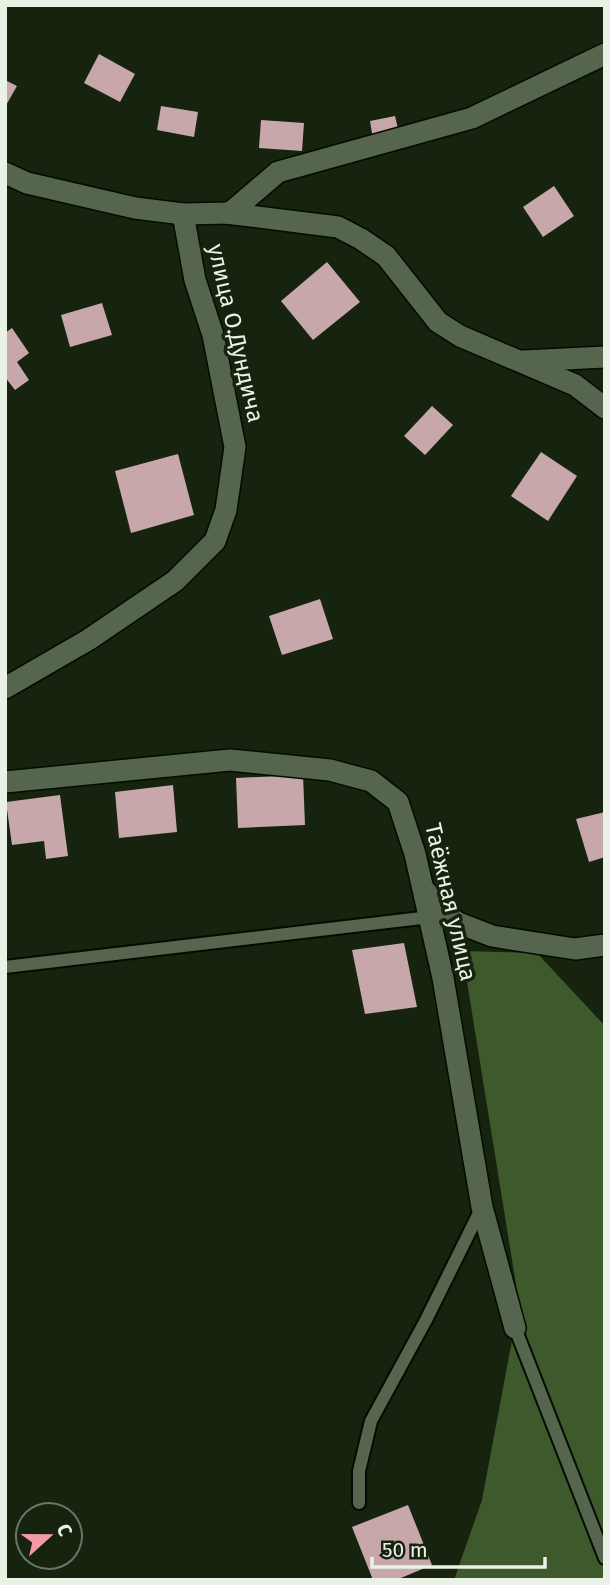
<svg xmlns="http://www.w3.org/2000/svg" width="610" height="1585" viewBox="0 0 610 1585" font-family="'Fira Sans',sans-serif">
<style>
.forest{fill:#3e5a2c}
.building{fill:#c8a7ab}
.lines{fill:none;stroke-linecap:round;stroke-linejoin:round}
.service-casing{stroke:#030c00;stroke-width:16}
.minor-casing{stroke:#030c00;stroke-width:24}
.service{stroke:#56654e;stroke-width:12}
.minor{stroke:#56654e;stroke-width:21}
.labels{text-anchor:middle;stroke-width:7;stroke-linejoin:round;paint-order:stroke}
.street-label{font-size:23px;fill:#eaf2e5;stroke:#16230f}
</style>
<rect width="100%" height="100%" fill="#16230f"/>
<path class="forest" d="M462 951 537 953 605 1026V1580H454L482 1500 519 1303Z"/>
<g class="building">
<path d="M99 54 135 74 120 102 84 83Z"/>
<path d="M5 80 17 86 5 107Z"/>
<path d="M161 106 198 112 194 137 157 130Z"/>
<path d="M395 116 399 133 373 139 370 121Z"/>
<path d="M261 120 304 123 302 151 259 148Z"/>
<path d="M554 186 574 216 543 237 523 207Z"/>
<path d="M327 262 360 302 313 340 281 301Z"/>
<path d="M102 303 112 335 70 347 61 315Z"/>
<path d="M12 328 29 353 17 362 29 380 15 390 5 377V333Z"/>
<path d="M432 406 453 425 425 455 404 436Z"/>
<path d="M541 452 577 476 548 521 511 496Z"/>
<path d="M178 454 194 515 131 533 115 471Z"/>
<path d="M320 599 333 639 282 655 269 616Z"/>
<path d="M303 775 305 825 238 828 236 778Z"/>
<path d="M173 785 177 832 119 838 115 792Z"/>
<path d="M60 795 68 856 46 859 44 841 12 845 6 802Z"/>
<path d="M605 812V857L589 862 576 819Z"/>
<path d="M404 943 417 1007 365 1014 352 950Z"/>
<path d="M408 1505 432 1565 396 1580H373L352 1527Z"/>
</g>
<g class="lines">
<defs>
<g id="service">
<path d="M5 967 430 917"/>
<path d="M515 1328 605 1558"/>
<path d="M359 1503V1471L371 1421 426 1320 482 1207"/>
</g>
<g id="minor">
<path d="M5 173 27 183 135 208 183 214 230 213 278 172 472 118 605 54"/>
<path d="M226 213 338 227 361 239 386 256 438 322 460 336 575 385 605 408"/>
<path d="M523 361 605 357"/>
<path d="M5 688 88 640 175 581 215 541 226 510 235 447 213 335 195 280 183 214"/>
<path d="M5 782 230 760 330 770 371 781 398 802 415 854 443 978 482 1207 515 1328"/>
<path d="M425 891 456 922 492 936 575 949 605 945"/>
</g>
</defs>
<use href="#service" class="service-casing"/>
<use href="#minor" class="minor-casing"/>
<use href="#service" class="service"/>
<use href="#minor" class="minor"/>
</g>
<g class="labels">
<g class="street-label">
<text transform="translate(236 333) rotate(77)" y="8">улица О.Дундича</text>
<text transform="translate(451 902) rotate(77)" y="8">Таёжная улица</text>
</g>
</g>
<rect width="610" height="1585" fill="none" stroke="#eaf2e5" stroke-width="14"/>
<g transform="translate(49 1536) rotate(69)"><circle r="33" fill="#16230f" stroke="#6b7665" stroke-width="2"/>
<path d="M0-5L12 26L0 18L-12 26Z" fill="#f39aa9"/>
<text y="-10" font-size="19" font-weight="bold" text-anchor="middle" fill="#eaf2e5">С</text>
</g>
<path d="M372 1557v10h173v-10" fill="none" stroke="#eaf2e5" stroke-width="3.5"/>
<text x="382" y="1557" font-size="21" fill="#eaf2e5" stroke="#16230f" stroke-width="5" paint-order="stroke">50 m</text>
</svg>
